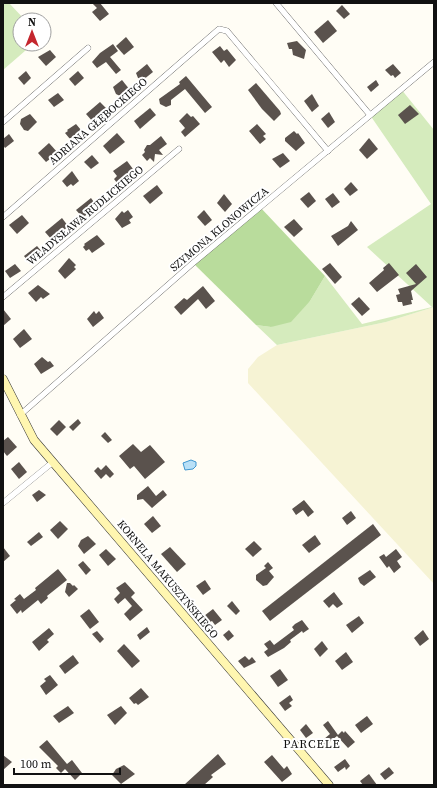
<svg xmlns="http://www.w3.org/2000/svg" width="437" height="788" viewBox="0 0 437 788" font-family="'Source Serif 4',serif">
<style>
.farmland{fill:#f6f3d4}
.green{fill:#d5ebbd}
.forest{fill:#b9dc9c}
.water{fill:#b9e0f7;stroke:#3f96cf}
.building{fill:#5a524d}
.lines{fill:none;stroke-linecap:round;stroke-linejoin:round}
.street-casing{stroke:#444;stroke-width:6}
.secondary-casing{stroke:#333;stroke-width:9}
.street{stroke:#fff;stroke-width:5.5}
.secondary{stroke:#fff6b0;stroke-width:8}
.labels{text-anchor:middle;stroke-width:4;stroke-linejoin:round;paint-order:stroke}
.street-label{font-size:11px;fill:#111;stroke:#fff}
.neighbourhood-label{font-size:12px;letter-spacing:1px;fill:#111;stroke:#fff}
</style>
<rect width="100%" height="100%" fill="#fffdf5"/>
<path class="farmland" d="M434 307V584L248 383V369L258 357 277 345 386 322Z"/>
<g class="green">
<path d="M3 3H9L25 20H20V44H33L3 70Z"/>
<path d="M401 89 434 130V307L386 322 277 345 256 325 271 327 310 301 325 276 362 324 432 307 367 247 431 204 370 115Z"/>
</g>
<path class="forest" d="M260 207 325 276 310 301 291 322 271 327 256 325 193 263Z"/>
<path class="water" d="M191 460 196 462V466L193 469 185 470 183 463Z"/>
<g class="building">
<path d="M92 3H100L109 14 100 21 92 12 97 8Z"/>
<path d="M342 5 350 14 344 19 336 11Z"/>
<path d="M328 20 337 31 323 43 314 32Z"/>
<path d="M126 37 134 47 124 55 116 46Z"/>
<path d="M297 41 306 50 304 59 293 55 292 49H289L287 43Z"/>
<path d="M113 44 118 51 110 57 121 70 116 74 106 62 97 68 92 62 100 53Z"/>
<path d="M220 46 224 51 227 49 236 60 229 67 224 60 221 63 212 52Z"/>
<path d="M50 50 56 57 46 66 38 57Z"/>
<path d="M147 64 153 72 143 80 138 78 136 73Z"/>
<path d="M393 64 401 73 395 78 393 75 391 76 385 70Z"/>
<path d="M26 71 31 78 24 85 18 78Z"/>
<path d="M78 71 84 78 75 86 69 79Z"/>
<path d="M186 76 212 107 205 113 185 89 171 100V105L166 107 160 104 159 99 180 84 179 82Z"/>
<path d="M122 80 130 90 122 97 116 94 113 87Z"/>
<path d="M376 80 379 85 371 92 367 87Z"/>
<path d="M256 83 280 111 281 114 274 121 262 109 248 90Z"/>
<path d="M58 93 64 100 54 107 48 100Z"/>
<path d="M312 94 319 106 312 112 304 101Z"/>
<path d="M100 102 106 108 100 112 103 115 93 122 86 114Z"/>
<path d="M410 105 419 114 405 124 398 115Z"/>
<path d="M150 108 156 115 140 129 134 121Z"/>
<path d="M329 112 335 122 328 128 321 119Z"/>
<path d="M187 113 191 117 193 116 200 124 185 137 181 132 185 128 179 121Z"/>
<path d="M30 114 37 122 28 131 24 130 20 124 21 119Z"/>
<path d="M76 124 81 130 70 139 65 133 68 131 67 130Z"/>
<path d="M257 124 266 134 263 136 266 139 260 144 249 131Z"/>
<path d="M294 131 297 134 298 133 305 143 296 151 285 141V138Z"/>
<path d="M117 133 125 142 110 154 103 146Z"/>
<path d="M9 134 14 141 5 148 3 145V139Z"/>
<path d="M161 136 167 144 159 150 163 155 155 154 154 162 150 158 147 161 142 155 145 152 144 150 147 145H150Z"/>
<path d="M369 138 378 149 367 159 359 150Z"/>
<path d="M49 143 58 153 46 162 38 153Z"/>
<path d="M283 153 290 161 280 168 272 159Z"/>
<path d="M92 155 99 163 91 169 84 162Z"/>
<path d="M127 161 133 169 122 179 126 184 121 188 114 179 117 176 113 171Z"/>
<path d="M72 171 79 181 73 186 71 184 67 187 62 181Z"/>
<path d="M351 182 358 190 350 196 344 189Z"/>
<path d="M157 185 163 193 150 204 143 196Z"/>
<path d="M309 192 316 201 308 208 300 199Z"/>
<path d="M333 193 340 202 332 208 325 199Z"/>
<path d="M224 194 232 204 225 212 217 203Z"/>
<path d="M91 198 96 205 83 218 76 210Z"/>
<path d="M128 210 133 217 129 220 131 223 122 228 115 219 122 211 124 213Z"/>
<path d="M204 210 212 220 205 226 197 217Z"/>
<path d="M22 215 29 223 17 234 9 225Z"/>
<path d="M62 218 68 226 61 234 52 240 45 232Z"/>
<path d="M294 219 303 229 294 237 284 227Z"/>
<path d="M351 221 358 230 338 246 331 236 348 226Z"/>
<path d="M97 235 105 244 92 253 89 249 86 251 83 247 85 245 84 244Z"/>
<path d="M37 246 43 253 30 264 24 256Z"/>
<path d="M69 258 76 265 74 267 76 269 65 279 58 271Z"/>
<path d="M330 263 342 277 335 284 322 269Z"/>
<path d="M389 263 399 275 377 292 369 283 384 270 383 268Z"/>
<path d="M15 264 21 271 10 278 5 271Z"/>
<path d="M416 264 427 277 411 291 413 300H411L412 304 403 306 402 302H398L396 295 400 294 398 289 416 284 406 273Z"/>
<path d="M38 285 50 294 43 299 41 297 36 302 28 293Z"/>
<path d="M203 286 215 301 206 309 198 299 181 315 174 307 184 298 187 300Z"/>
<path d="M359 297 370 309 362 316 351 304Z"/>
<path d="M3 309 11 319 3 326Z"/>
<path d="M94 311 96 314 99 311 104 318 93 327 87 319Z"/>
<path d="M24 329 32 339 20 348 13 339Z"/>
<path d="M42 357 48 362 50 361 54 366 41 374 34 364Z"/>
<path d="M78 419 81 423 73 431 69 427Z"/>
<path d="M59 420 66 427 57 436 50 429Z"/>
<path d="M105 432 112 440 108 443 101 436Z"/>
<path d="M8 437 17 447 7 456 3 451V441Z"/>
<path d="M133 444 141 452 150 445 165 462 145 479 134 466 130 469 119 456Z"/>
<path d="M19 462 27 472 19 479 11 469Z"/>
<path d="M106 465 114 474 110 478 106 474 101 479 94 471 98 467 101 470Z"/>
<path d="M148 486 156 496 163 490 167 495 152 508 143 499 137 500V495Z"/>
<path d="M39 490 46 495 37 502 32 495Z"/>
<path d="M304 500 314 512 308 517 303 510 296 515 292 509Z"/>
<path d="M351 511 356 518 347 525 342 518Z"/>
<path d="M153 516 161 526 152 533 144 524Z"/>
<path d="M60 521 68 529 58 539 50 530Z"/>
<path d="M373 524 381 535 270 621 262 611Z"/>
<path d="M39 532 43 537 31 546 27 542Z"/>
<path d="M315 535 321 544 309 553 302 545Z"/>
<path d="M88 536 96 544 84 554 78 546 81 540Z"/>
<path d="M254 541 262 549 253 557 245 549Z"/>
<path d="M3 547 10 556 3 562Z"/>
<path d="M170 547 186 564 177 572 161 554Z"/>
<path d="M106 549 116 559 108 566 99 555Z"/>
<path d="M396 549 402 557 397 561 401 567 394 573 389 566 387 568 379 557 384 554 386 557Z"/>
<path d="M83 561 91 570 86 575 78 565Z"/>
<path d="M268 562 273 568 269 571 274 577 267 585 263 586 256 580V575L266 568 264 566Z"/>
<path d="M58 569 67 580 47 596 48 598 41 604 38 600 22 613 21 610 17 614 10 605 16 600 14 599 20 594 24 599 36 590 35 588Z"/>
<path d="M370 570 376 577 364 586 360 583 358 578Z"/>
<path d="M205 580 211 589 203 595 196 586Z"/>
<path d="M125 582 135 593 131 597 143 610 130 621 124 614 132 606 125 598 118 604 114 599 120 593 116 588Z"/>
<path d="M67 583H70L73 586 74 585 78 589 69 597 65 592Z"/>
<path d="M334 592 343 604 337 608 333 604 329 608 323 601Z"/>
<path d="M232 601 240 611 236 615 227 606Z"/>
<path d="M89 609 99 622 90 629 80 616Z"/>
<path d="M213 609 222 620 215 625 212 621 210 622 204 616Z"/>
<path d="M359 616 364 623 352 633 346 625Z"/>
<path d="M302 620 309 629 303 633 302 631 290 640 291 642 284 648 268 657 264 652 268 649 264 644 270 640 274 645 294 630 292 627 295 624Z"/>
<path d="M147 627 150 632 140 640 137 635Z"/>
<path d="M49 628 54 634 47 640 49 642 39 651 32 642Z"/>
<path d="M229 630 234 636 228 641 223 635Z"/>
<path d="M423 630 429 639 420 646 414 638Z"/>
<path d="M97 631 104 639 100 643 92 634Z"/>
<path d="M322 641 328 649 320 657 314 649Z"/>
<path d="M124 644 140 661 132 668 117 651Z"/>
<path d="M346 652 353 662 342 670 335 661Z"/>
<path d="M73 655 79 663 65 674 59 666Z"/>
<path d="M245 656 249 660 252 657 256 662 244 668 238 661Z"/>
<path d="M280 669 288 680 278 687 270 676Z"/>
<path d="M50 675 58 685 46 695 40 686 46 681 44 679Z"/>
<path d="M141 688 149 697 138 705 136 703 134 704 129 698Z"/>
<path d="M290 695 293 700 289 703 292 706 285 711 279 703Z"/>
<path d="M68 706 74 713 59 723 53 716Z"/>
<path d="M121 706 127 713 115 725 107 715Z"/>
<path d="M367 716 373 724 361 733 355 725Z"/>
<path d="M328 721 338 735 342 731 344 733 345 731 355 742 348 748 337 736 322 748 318 744 330 734 323 725Z"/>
<path d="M306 724 313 733 306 738 300 730Z"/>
<path d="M47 740 67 764 72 760 82 773 75 780 65 769 61 773 56 768 58 766 39 747Z"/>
<path d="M218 754 226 764 211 775 213 777 204 785H184Z"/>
<path d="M3 755 12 762 3 770Z"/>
<path d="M272 755 284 769 287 766 292 774 282 782 264 762Z"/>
<path d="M345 759 350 766 346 770 345 767 338 772 334 767Z"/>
<path d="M124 765 135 774 121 784 112 775 116 769Z"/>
<path d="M389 767 394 773 385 780 380 774Z"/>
<path d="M369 774 377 785H363L360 781Z"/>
</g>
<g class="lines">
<defs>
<g id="street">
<path d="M276 3 370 115"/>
<path d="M3 122 88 48"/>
<path d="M3 217 219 29 227 31 328 151"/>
<path d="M3 297 179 149"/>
<path d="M20 415 193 263 434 62"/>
<path d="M3 503 53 462"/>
</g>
<path id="secondary" d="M3 379 34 440 329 785"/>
</defs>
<use href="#street" class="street-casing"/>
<use href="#secondary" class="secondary-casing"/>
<use href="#street" class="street"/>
<use href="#secondary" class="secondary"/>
</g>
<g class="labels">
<g class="street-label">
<text transform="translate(98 121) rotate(-41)" y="4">ADRIANA GŁĘBOCKIEGO</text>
<text transform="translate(85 215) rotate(-40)" y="4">WŁADYSŁAWA RUDLICKIEGO</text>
<text transform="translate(219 229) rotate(-40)" y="4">SZYMONA KLONOWICZA</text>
<text transform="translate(168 579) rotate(50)" y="4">KORNELA MAKUSZYŃSKIEGO</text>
</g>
<g class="neighbourhood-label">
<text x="312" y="748">PARCELE</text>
</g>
</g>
<rect width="437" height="788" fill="none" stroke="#111111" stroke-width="8"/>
<g transform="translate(32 32)"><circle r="19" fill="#ffffff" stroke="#a0a0a0"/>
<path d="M0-3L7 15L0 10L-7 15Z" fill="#c4262e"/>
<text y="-6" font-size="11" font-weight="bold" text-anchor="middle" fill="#111111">N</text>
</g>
<path d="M14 768v6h106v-6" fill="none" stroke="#111111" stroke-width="2"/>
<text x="20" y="768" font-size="12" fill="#111111" stroke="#ffffff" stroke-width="3" paint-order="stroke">100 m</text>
</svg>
